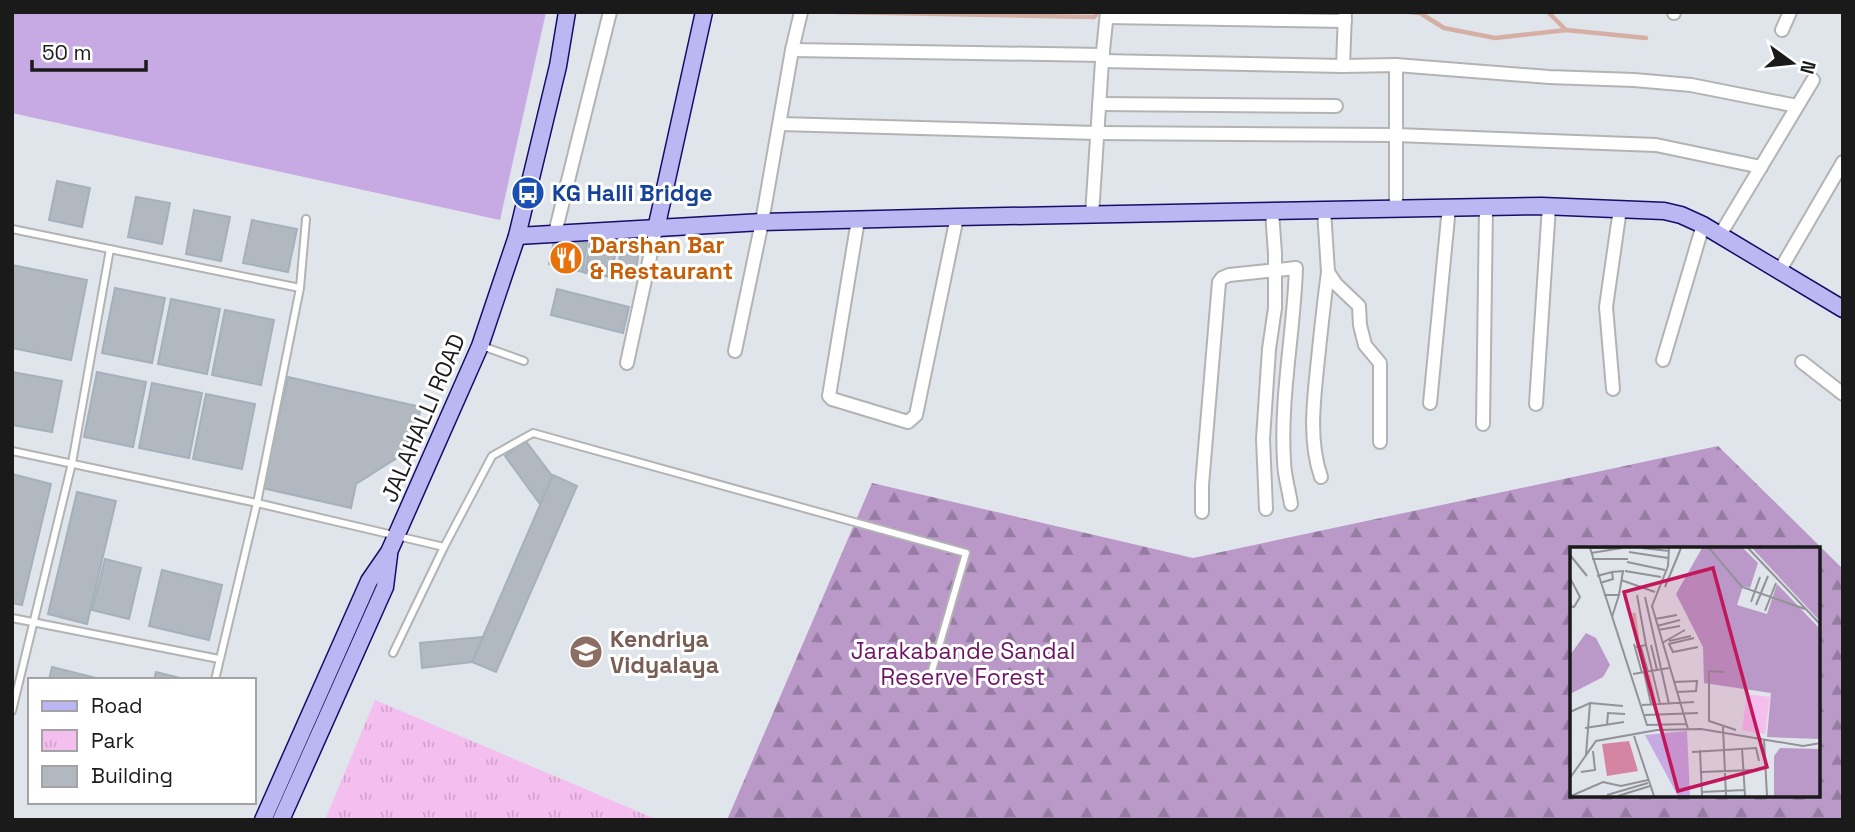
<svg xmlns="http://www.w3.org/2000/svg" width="1855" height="832" viewBox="0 0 1855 832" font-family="'Space Grotesk',sans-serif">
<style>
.grass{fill:#c7a9e3}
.forest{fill:url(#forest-firs);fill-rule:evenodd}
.park{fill:url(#park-tufts)}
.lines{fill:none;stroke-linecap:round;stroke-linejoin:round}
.stream{stroke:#d6afa4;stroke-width:4.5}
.building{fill:#b1b8bf;stroke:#a4b1bc;stroke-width:2}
.lane-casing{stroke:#b3b3b3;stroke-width:10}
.street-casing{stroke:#b3b3b3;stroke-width:16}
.secondary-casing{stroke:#170d66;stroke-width:19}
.lane{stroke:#fff;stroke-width:6}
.street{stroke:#fff;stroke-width:12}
.secondary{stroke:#bab7f3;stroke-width:16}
.labels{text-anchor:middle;stroke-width:6;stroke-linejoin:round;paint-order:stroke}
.transit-label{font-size:23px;font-weight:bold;fill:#164399;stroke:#fff;text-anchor:start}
.food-label{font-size:23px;font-weight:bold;fill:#c56008;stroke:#fff;text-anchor:start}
.street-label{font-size:23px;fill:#1a1a1a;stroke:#fff}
.education-label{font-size:23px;font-weight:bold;fill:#785e54;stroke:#fff;text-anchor:start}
.park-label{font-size:23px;fill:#6e1365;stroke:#fff}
.inset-river{fill:none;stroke:#d6afa4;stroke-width:3.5}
.inset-road{fill:none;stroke:#919397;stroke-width:2}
.view{fill:#c2185b;fill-opacity:0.15;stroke:#c2185b;stroke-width:3.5}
.inset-edge{fill:none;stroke:#1a1a1a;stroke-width:3.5}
</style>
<defs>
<pattern id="forest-firs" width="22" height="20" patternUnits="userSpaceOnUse" patternTransform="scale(1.75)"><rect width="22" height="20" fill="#ba98c8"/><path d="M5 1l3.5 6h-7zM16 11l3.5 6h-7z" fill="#967ba2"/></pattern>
<pattern id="park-tufts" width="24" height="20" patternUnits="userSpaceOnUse" patternTransform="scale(1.75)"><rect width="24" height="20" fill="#f4bfef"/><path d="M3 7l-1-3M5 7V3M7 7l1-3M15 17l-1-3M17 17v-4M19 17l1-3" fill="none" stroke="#d1a4cc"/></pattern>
</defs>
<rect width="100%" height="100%" fill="#e0e4eb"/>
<path class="grass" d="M12 12H546L500 220 12 113Z"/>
<path class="forest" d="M1718 446 1843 569V820H727L872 483 1193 558ZM1572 548H1818V795H1572Z"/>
<path class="park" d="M375 700 658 820H325Z"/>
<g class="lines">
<g class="stream">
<path d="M838 12 1094 17 1096 15"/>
<path d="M1410 12 1420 13 1444 28 1495 38 1566 30 1646 38"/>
<path d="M1548 12 1566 30"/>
</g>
</g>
<g class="building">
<path d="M57 181 90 188 82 227 49 220Z"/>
<path d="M136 197 170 203 162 244 128 237Z"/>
<path d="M194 210 230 217 221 261 186 254Z"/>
<path d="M252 220 297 229 288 272 243 263Z"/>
<path d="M622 240 640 242 635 278 617 276Z"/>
<path d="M554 241 587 243 583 272 549 264Z"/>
<path d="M590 241 617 245 611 277 585 273Z"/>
<path d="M12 265 87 280 71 360 12 348Z"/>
<path d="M115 288 165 298 152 363 102 353Z"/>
<path d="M557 289 629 307 623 333 551 315Z"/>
<path d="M171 299 220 309 207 374 158 364Z"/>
<path d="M225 310 274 320 261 385 212 375Z"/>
<path d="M12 372 62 381 52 432 12 425Z"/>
<path d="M97 372 146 382 133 447 84 437Z"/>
<path d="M288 377 421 407 411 449 356 484 351 508 262 488Z"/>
<path d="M152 383 202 393 189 458 139 448Z"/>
<path d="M206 394 255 404 242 469 193 459Z"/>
<path d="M525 440 553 477 540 504 505 456Z"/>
<path d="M12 474 51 484 22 605 12 603Z"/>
<path d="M553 475 577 486 496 672 472 662Z"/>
<path d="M77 492 116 501 87 624 48 614Z"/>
<path d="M105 559 141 568 129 619 92 610Z"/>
<path d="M162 570 222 585 209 640 149 626Z"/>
<path d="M483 637 472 662 422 668 420 643Z"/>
<path d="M52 667 104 680H49Z"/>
<path d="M156 672 188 680H154Z"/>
</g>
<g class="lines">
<defs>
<g id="lane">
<path d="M12 229 300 288"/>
<path d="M482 346 524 361"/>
<path d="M12 451 257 503 444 547"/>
<path d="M12 618 219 659"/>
<path d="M393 653 444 547 492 456 533 433 966 553 929 681"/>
<path d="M215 680 257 503 300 288 306 219"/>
<path d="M12 711 72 463 110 249"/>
</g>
<g id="street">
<path d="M1345 12 1343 66 1396 65 1549 77 1634 80 1691 85 1797 106"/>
<path d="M1674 12V13"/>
<path d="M1107 17 1345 21"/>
<path d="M1782 30 1790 12"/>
<path d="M792 50 1103 55"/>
<path d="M1102 61 1343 66"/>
<path d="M1396 65V209"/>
<path d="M1099 104 1336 106"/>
<path d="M780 124 1097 133 1396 135 1656 145 1761 167"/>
<path d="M1324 210 1328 272 1336 284 1359 306 1360 325 1365 345 1380 363V442"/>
<path d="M1092 215 1102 61 1107 12"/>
<path d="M858 220 829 396 832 399 908 422 916 415 957 217"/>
<path d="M555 233 610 12"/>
<path d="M1720 235 1813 80"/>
<path d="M1780 270 1843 162"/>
<path d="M735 351 762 222 792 50 801 12"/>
<path d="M1663 360 1703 225"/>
<path d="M1802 362 1843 394"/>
<path d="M627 363 656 229"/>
<path d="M1613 389 1606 307 1620 209"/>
<path d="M1430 403 1449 207"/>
<path d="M1536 404 1549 206"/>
<path d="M1483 424 1486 207"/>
<path d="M1321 477C1308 439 1314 399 1318 359 1321 330 1324 301 1328 272"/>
<path d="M1266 509 1263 439 1269 349 1275 308V254L1272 211"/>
<path d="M1202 512V485L1219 282 1222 278 1229 275 1296 268C1294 332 1280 397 1284 461 1284 475 1289 490 1291 504"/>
</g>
<g id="secondary">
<path d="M656 229 704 12"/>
<path d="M517 236 762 222 957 217 1542 206 1664 211 1681 215 1703 225 1843 309"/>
<path d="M263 820 369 581 389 552 480 346 517 236 558 66 567 12"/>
<path d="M281 820 385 587 389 555"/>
</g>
</defs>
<use href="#lane" class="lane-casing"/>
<use href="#street" class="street-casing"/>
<use href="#secondary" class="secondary-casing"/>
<use href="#lane" class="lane"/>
<use href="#street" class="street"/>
<use href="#secondary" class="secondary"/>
</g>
<defs>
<symbol id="bus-disc" viewBox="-11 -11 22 22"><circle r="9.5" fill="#1a4fb4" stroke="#fff"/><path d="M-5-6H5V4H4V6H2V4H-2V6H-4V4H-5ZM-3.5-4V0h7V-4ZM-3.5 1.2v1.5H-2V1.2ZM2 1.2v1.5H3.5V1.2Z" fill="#fff"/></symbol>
<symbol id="restaurant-disc" viewBox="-11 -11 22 22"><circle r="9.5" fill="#e8710a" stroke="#fff"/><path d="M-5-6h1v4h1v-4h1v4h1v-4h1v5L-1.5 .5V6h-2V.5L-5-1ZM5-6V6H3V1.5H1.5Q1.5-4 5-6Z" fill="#fff"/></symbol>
<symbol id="school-disc" viewBox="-11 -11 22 22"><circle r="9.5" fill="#8d6e63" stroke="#fff"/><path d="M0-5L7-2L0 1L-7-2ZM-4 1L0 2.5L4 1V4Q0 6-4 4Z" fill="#fff"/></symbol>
</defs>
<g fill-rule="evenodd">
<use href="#bus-disc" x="509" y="174" width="38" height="38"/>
<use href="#restaurant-disc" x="547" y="239" width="38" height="38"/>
<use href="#school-disc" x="567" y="633" width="38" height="38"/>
</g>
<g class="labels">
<g class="transit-label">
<text x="552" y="201">KG Halli Bridge</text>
</g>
<g class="food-label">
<text x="590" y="253">Darshan Bar<tspan x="590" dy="26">&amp; Restaurant</tspan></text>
</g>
<g class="street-label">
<text transform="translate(423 418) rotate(-67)" y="8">JALAHALLI ROAD</text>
</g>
<g class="education-label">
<text x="610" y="647">Kendriya<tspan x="610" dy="26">Vidyalaya</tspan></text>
</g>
<g class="park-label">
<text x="963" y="659">Jarakabande Sandal<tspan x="963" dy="26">Reserve Forest</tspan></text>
</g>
</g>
<g transform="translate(1570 547)">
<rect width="250" height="250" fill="#e0e4eb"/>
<path d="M117 184 120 249H108L75 188Z" fill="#c7a9e3"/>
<path d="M132 1H173L188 16 180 41 173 39 167 58 197 67 207 37 250 82V192L197 190 201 146 134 136 133 100 106 47ZM182 1H250V74ZM16 86 26 91 40 118 33 130 0 147V108ZM210 201 250 202V249H204V209Z" fill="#ba98c8"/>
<path d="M177 147 200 150 195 187 172 183Z" fill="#f4bfef"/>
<path d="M59 194 68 224 37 229 32 197Z" fill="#d584a2"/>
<path class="inset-river" d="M64 66 68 97M69 101 75 123M78 127 85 156"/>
<path class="inset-road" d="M20 1 77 178 117 177M20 1H52M72 1 99 4M99 1 98 19 82 59 118 182M139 1 172 40 235 62M178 1 251 78M59 5 98 11M21 6 52 1M0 8 17 29M22 12H58M57 15 95 23M55 24 91 30M42 25 53 24 49 48M27 29 42 25 43 32 30 36M0 31 10 50 4 60 0 59M51 33 85 45M95 40 111 1M34 48H49L42 70M75 50 99 157M181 55 190 30M186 58 198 29M195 64 206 36M85 72 107 68M87 79 110 73M88 83 110 79M124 91 99 97 103 105 128 100M99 94 121 89M92 96 115 83M64 97 72 126M76 98 82 123M81 98 87 123M66 100 76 98 67 48M71 100 78 125M82 124 90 157M74 125 81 157M154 125 139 124V174L166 183M63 127 99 121M103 135 127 134 126 144 107 145M20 156 53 159M72 158 124 155M0 165 20 156 16 208M75 168 128 166M37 178 38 166 55 167M153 180 156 249M15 181 54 175M64 189 84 249M194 192 197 249M172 201 175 249M130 203 132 249M122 205 186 201 189 214M11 225 25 223 23 204M131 225 184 223M0 231 26 194 87 183 131 182 233 199 251 196M132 245 175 243M37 248 78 236M1 249 33 235 51 239 78 233M48 249 80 239"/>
<path class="view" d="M143 21 197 220 108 244 54 45Z"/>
<rect width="250" height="250" class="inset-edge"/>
</g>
<rect width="1855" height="832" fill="none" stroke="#1a1a1a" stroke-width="28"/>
<rect x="28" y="678" width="228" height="126" fill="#ffffff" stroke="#a3a3a3" stroke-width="2"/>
<rect x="42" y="701" width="35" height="10" fill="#bab7f3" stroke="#a3a3a3" stroke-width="2"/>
<text x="91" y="713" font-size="21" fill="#1a1a1a">Road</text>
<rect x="42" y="730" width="35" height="21" fill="url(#park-tufts)" stroke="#a3a3a3" stroke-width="2"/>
<text x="91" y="748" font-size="21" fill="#1a1a1a">Park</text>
<rect x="42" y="766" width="35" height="21" fill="#b1b8bf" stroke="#a3a3a3" stroke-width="2"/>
<text x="91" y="783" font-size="21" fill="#1a1a1a">Building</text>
<g transform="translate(1792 63) rotate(105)" stroke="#ffffff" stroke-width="5" paint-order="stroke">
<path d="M0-5L12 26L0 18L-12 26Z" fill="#1a1a1a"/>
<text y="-10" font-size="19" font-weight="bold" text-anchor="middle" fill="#1a1a1a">N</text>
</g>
<path d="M32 60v10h114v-10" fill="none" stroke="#1a1a1a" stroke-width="3.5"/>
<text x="42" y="60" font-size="21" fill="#1a1a1a" stroke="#ffffff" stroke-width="5" paint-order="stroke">50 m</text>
</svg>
